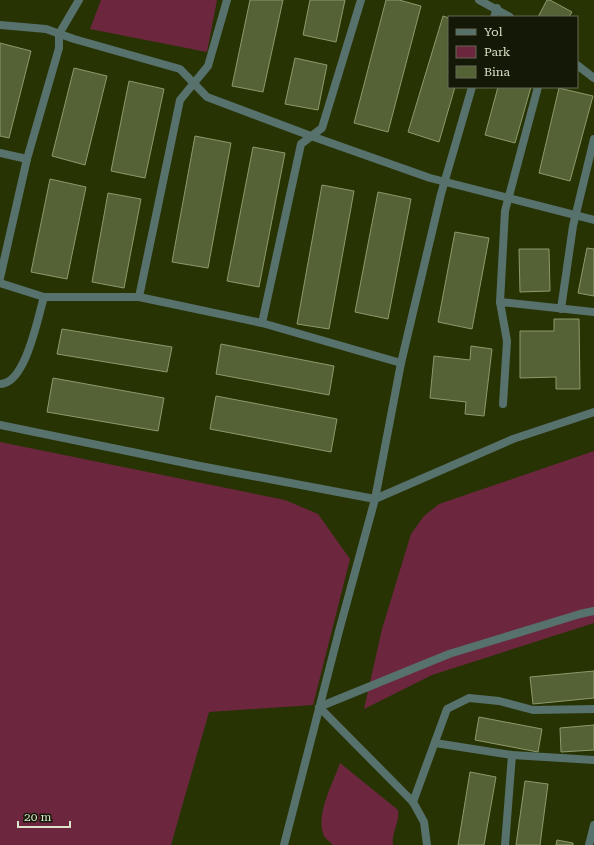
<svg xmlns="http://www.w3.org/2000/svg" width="594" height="845" viewBox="0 0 594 845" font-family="'Roboto Serif',serif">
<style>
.green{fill:#6c273f}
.building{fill:#556235;stroke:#8c9a6b}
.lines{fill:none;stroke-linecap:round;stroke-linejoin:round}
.street{stroke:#57716c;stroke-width:8}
</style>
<rect width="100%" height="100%" fill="#283304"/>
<g class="green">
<path d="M101 0H217L207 52 90 29Z"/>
<path d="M0 442 285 500 318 514 350 559 313 705 209 712 171 845H0Z"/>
<path d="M594 451V623L432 675 364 709 382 629 411 534 424 516 439 504Z"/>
<path d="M340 763 398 810C400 823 391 832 393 845H333C330 842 326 839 324 836 315 814 333 784 340 763Z"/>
</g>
<g class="building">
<path d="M250 0H283L263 92 232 86Z"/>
<path d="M310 0H345L336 42 303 35Z"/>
<path d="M386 0H399L421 6 388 132 354 123Z"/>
<path d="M547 0H550L572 12 569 17H538Z"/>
<path d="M443 16 449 18V87H455L439 142 408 132Z"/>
<path d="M0 43 31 51 9 138 0 136Z"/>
<path d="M295 58 327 65 318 110 285 104Z"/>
<path d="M74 68 107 76 85 165 52 156Z"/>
<path d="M129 81 164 89 145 178 111 171Z"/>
<path d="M498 87H531L515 143 485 135Z"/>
<path d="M559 88 593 96 570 181 539 173Z"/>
<path d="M195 136 231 143 208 268 172 262Z"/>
<path d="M253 147 285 153 259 287 227 281Z"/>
<path d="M50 179 86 187 67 279 31 272Z"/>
<path d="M322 185 354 191 329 329 297 324Z"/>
<path d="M378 192 411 199 388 319 355 312Z"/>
<path d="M108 193 141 199 124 288 92 282Z"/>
<path d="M455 232 489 238 472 329 438 322Z"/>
<path d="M587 248 594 249V296L578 293Z"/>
<path d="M519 249H549L550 291 520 292Z"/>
<path d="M554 319H579L580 389H556V377L520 378V331H554Z"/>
<path d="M62 329 172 347 167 372 57 354Z"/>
<path d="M221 344 334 366 329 395 216 374Z"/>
<path d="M471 346 492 349 484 416 465 414 466 402 430 398 434 356 470 360Z"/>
<path d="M53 378 164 398 158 431 47 412Z"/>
<path d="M216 396 337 419 331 452 210 429Z"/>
<path d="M594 671V698L533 704 530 677Z"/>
<path d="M479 717 542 729 538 752 475 740Z"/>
<path d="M594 725V750L561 752 560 728Z"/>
<path d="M470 772 496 777 484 845H458Z"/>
<path d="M525 781 548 784 540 845H516Z"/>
<path d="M557 840 573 843V845H556Z"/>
</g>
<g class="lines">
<g class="street">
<path d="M479 0 510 17"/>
<path d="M494 17 497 8"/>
<path d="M0 25 46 29 74 39 180 69 207 97 311 136 430 178 594 220"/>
<path d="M577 65 594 78"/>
<path d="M0 153 27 159"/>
<path d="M0 278 27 159 59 48V34L79 0"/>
<path d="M0 283 44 297H139L262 323 301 144 322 128 361 0"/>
<path d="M139 297 180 100 208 66 227 0"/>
<path d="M500 302 594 312"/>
<path d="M561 309 573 226 594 139"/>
<path d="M262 323 401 363"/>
<path d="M0 384C26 384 38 316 44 297"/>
<path d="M503 404 507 341 500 302 505 211 538 87"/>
<path d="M0 425 200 466 375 499 513 439 594 412"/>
<path d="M435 743 512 755 594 760"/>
<path d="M413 802 447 709 469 698 499 701 533 710 594 709"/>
<path d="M284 845 339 631 375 499 401 363 441 194 472 87"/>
<path d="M427 845 424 822 413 802 319 707 449 654 580 614 594 611"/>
<path d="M505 845 512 755"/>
<path d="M589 845 594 825"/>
</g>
</g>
<rect x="448" y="16" width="130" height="72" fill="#141806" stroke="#646954"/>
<rect x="456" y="29" width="20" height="6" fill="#57716c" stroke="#646954"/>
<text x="484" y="36" font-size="12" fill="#dbe3ca">Yol</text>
<rect x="456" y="46" width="20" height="12" fill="#6c273f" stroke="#646954"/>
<text x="484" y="56" font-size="12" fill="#dbe3ca">Park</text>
<rect x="456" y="66" width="20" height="12" fill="#556235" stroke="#646954"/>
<text x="484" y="76" font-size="12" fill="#dbe3ca">Bina</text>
<path d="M18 821v6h52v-6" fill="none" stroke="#dbe3ca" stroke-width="2"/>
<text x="24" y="821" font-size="12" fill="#dbe3ca" stroke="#141806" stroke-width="3" paint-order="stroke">20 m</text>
</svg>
